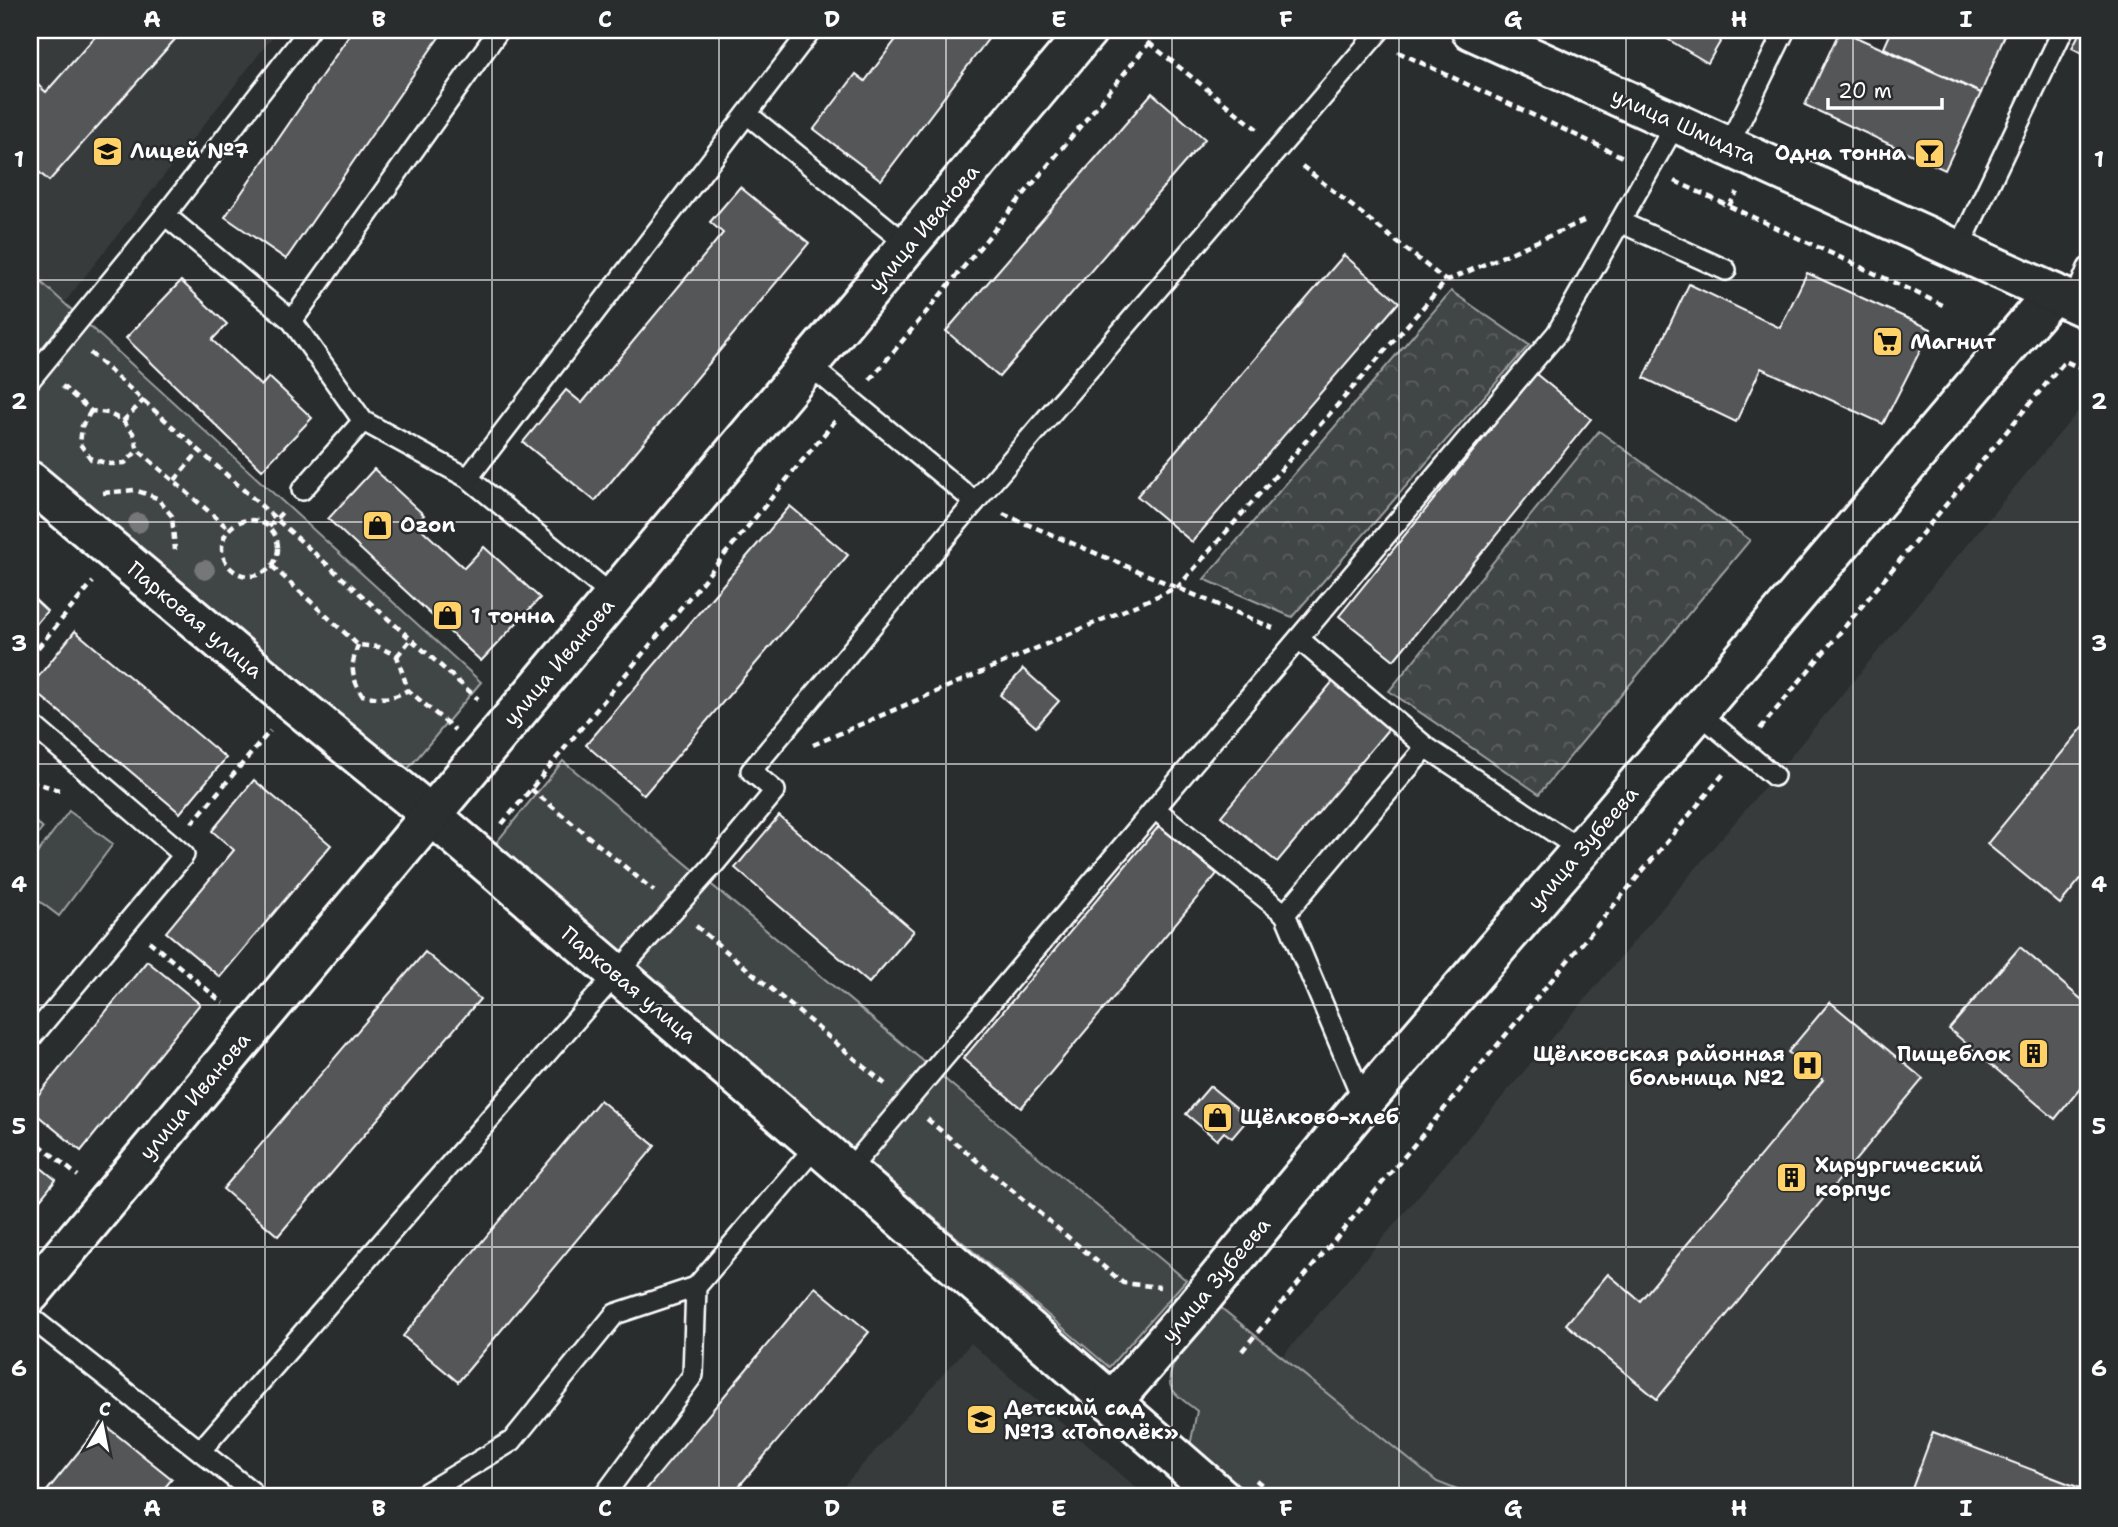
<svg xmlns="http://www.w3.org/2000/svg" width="2118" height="1527" viewBox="0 0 2118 1527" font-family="'Shantell Sans',sans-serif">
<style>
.built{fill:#373a3b}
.green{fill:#414445;stroke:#a0a2a2;stroke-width:2}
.forest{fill:url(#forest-crowns);stroke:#a0a2a2;stroke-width:2}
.building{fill:#555758;stroke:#fff;stroke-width:2}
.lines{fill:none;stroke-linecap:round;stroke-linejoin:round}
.lane-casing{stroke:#fff;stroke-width:24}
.street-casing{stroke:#fff;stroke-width:44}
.secondary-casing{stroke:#fff;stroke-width:44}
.path{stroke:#fff;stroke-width:4.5;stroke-dasharray:7 5;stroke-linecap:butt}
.lane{stroke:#2a2d2e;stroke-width:19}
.street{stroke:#2a2d2e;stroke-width:38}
.secondary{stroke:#2a2d2e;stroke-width:38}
.tree{fill:#757778}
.grid{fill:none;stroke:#fff;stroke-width:2;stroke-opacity:0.55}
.labels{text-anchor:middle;stroke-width:5;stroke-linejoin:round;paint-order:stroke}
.street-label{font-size:21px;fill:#fff;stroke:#2a2d2e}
.poi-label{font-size:21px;font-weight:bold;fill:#fff;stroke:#2a2d2e;text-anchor:start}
.neatline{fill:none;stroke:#fff;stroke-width:2.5}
.grid-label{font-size:23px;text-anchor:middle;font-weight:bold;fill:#fff}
</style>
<defs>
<pattern id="forest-crowns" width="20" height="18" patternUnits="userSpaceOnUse" patternTransform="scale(1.75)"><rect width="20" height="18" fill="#414445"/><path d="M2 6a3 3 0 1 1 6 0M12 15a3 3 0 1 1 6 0" fill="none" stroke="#5e6061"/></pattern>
</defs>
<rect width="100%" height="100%" fill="#2a2d2e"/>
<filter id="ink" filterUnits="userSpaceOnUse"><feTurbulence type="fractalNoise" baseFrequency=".0143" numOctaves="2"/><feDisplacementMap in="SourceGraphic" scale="14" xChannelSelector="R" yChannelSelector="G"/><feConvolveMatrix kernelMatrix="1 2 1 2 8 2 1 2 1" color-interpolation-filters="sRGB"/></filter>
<g filter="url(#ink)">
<g class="built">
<path d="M30 30H278L65 302 30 272Z"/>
<path d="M2080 409 2088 412V1497H1475L1437 1482 1282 1357 1774 776Z"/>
<path d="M971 1343 1147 1497H834Z"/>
</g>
<g class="green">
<path d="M30 272 481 682 407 770 30 456Z"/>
<path d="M563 761 1186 1280 1109 1367 495 844Z"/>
<path d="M69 811 113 844 59 916 30 894V863Z"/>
<path d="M30 817 43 828 30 844Z"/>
<path d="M1220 1307 1437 1482 1475 1497H1253L1190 1446 1197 1411C1190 1405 1177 1397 1172 1389 1159 1365 1205 1324 1220 1307Z"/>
</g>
<g class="forest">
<path d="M1451 291 1529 345 1292 617 1204 579Z"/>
<path d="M1599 431 1750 540 1539 794 1389 691Z"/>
</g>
<g class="building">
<path d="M101 30H171L178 36 49 181 30 164V78L46 92Z"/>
<path d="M353 30H444L286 259 225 217Z"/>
<path d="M903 30H995L881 180 814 129 856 74 865 81Z"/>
<path d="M1652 30H1727L1708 63Z"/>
<path d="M1840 30 1981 93 1945 170 1805 105Z"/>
<path d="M1892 30H2007L1981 93 1884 48Z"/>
<path d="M2081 30H2088V56L2072 48Z"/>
<path d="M1152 93 1205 139 999 377 946 331Z"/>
<path d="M740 187 809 243 595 501 523 442 566 390 582 403 723 233 710 222Z"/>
<path d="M1344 255 1399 302 1192 542 1137 496Z"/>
<path d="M1807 273 1931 329 1883 424 1761 368 1736 422 1644 378 1689 284 1780 328Z"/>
<path d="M181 281 227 324 212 340 261 386 269 377 312 418 262 470 126 338Z"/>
<path d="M1536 374 1591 419 1394 660 1339 616Z"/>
<path d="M374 469 424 515 416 524 464 568 484 547 540 598 481 661 328 519Z"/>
<path d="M790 506 848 555 644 795 586 745Z"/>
<path d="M30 595 47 611 30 631Z"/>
<path d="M75 631 226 758 180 813 30 687Z"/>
<path d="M1023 669 1059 701 1036 727 1000 695Z"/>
<path d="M1334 680 1390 727 1277 862 1221 816Z"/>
<path d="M2088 721V870L2060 904 1987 844Z"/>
<path d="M254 780 331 845 220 977 166 932 234 850 212 831Z"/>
<path d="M779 816 914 931 869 983 735 868Z"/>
<path d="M1159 826 1217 874 1021 1108 963 1059Z"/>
<path d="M2020 947 2088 1005V1079L2055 1119 1949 1029Z"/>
<path d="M425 952 480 999 278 1236 223 1189Z"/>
<path d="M147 961 200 1004 81 1151 30 1109V1105Z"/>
<path d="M1830 1002 1923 1079 1657 1399 1566 1324 1608 1274 1640 1301 1823 1080 1788 1052Z"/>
<path d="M1210 1086 1249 1118 1232 1138 1224 1132 1217 1140 1186 1114Z"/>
<path d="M600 1100 655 1146 458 1382 403 1336Z"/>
<path d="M30 1159 56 1180 30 1212Z"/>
<path d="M815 1287 869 1332 730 1497H640Z"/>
<path d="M102 1423 172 1479 157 1497H42Z"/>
<path d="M1933 1432 2088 1491V1497H1909Z"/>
</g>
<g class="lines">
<defs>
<g id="lane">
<path d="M747 114 909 246"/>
<path d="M1728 146 1785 30"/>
<path d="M165 215 292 321 363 421 468 478 614 597"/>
<path d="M1620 222 1726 270"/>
<path d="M1958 250 2063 30"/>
<path d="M2074 302 2088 268"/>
<path d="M292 321 499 30"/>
<path d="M809 365 975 502 1380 30"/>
<path d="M30 380 165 215 309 30"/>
<path d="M468 478 811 30"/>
<path d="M302 490 363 421"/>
<path d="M1299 639 1426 747"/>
<path d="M1698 712 1774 776"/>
<path d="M30 723 184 855 30 1039"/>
<path d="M1155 809 1285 914"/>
<path d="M1364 1102 1285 914 1426 747 1581 850"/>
<path d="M848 1171 1557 333 1676 123"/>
<path d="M30 1317 251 1491 246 1497"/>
<path d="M201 1450 595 998 716 862 775 791 751 771 975 502"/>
<path d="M419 1497 512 1441 615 1314 696 1287"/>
<path d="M603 1497 693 1375 696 1287 817 1145"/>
</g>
<g id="street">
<path d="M30 481 294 703 430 814 817 1145 1221 1497"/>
<path d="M1112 1402 1193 1309 1364 1102 1581 850 2053 293"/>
</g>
<g id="secondary">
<path d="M1471 30 2088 309"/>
<path d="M30 1294 1088 30"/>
</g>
</defs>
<use href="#lane" class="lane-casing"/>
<use href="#street" class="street-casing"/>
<use href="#secondary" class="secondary-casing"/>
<g class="path">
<path d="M1149 43 1257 129"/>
<path d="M1398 52 1625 158"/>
<path d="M1302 166 1446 281"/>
<path d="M1675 181 1947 307"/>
<path d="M1729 206 1737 192"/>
<path d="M90 353 478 699"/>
<path d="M870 380 1160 30"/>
<path d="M62 386 91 411 108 413 123 421 133 433 138 450 229 529"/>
<path d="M91 411 82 426 80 444 91 459 110 464 125 463 138 450"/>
<path d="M123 421 144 400"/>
<path d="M175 480 200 450"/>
<path d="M103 493 135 490 157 498 172 516 175 550"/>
<path d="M1003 514 1273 628"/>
<circle cx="250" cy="548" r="28"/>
<path d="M269 527 285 509"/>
<path d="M272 566 358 645 379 647 397 656 408 690 455 730"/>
<path d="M358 645C350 667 351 675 362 695 380 699 391 700 408 690"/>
<path d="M397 656 411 639"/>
<path d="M30 657 93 582"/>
<path d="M1760 729 2065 361 2088 372"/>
<path d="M813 745 1178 587 1446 281 1586 220"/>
<path d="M30 781 62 791"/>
<path d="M531 789 654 891"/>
<path d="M192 823 270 731"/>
<path d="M502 824 835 421"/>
<path d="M696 926 885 1084"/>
<path d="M149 941 223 1003"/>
<path d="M927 1119 1123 1283 1160 1287"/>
<path d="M30 1137 78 1176"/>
<path d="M1242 1351 1726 771"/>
<path d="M1256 1480 1277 1497"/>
</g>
<use href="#lane" class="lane"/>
<use href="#street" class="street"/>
<use href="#secondary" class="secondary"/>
</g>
<g class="tree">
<circle cx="138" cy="523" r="10"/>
<circle cx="205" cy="570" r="10"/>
</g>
</g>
<path class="grid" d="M265 30V1497M492 30V1497M719 30V1497M946 30V1497M1172 30V1497M1399 30V1497M1626 30V1497M1853 30V1497M30 280H2088M30 522H2088M30 764H2088M30 1005H2088M30 1247H2088"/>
<defs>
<symbol id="school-square" viewBox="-11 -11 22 22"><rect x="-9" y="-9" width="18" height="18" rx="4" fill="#ffd166" stroke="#2a2d2e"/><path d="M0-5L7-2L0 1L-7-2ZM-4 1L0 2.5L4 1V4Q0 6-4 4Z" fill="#111"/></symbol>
<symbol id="bar-square" viewBox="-11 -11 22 22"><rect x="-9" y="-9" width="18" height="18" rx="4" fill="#ffd166" stroke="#2a2d2e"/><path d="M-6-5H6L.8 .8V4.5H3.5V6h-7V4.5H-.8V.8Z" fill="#111"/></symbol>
<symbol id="supermarket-square" viewBox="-11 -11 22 22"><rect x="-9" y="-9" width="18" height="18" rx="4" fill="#ffd166" stroke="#2a2d2e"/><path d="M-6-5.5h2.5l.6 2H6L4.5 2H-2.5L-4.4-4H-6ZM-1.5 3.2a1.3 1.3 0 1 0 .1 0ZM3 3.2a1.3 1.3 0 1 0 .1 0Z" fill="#111"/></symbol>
<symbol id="shop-square" viewBox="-11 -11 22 22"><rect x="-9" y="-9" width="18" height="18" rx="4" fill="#ffd166" stroke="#2a2d2e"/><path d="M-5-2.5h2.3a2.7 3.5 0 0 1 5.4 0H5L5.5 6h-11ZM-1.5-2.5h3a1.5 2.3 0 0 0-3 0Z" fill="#111"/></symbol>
<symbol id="building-square" viewBox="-11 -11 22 22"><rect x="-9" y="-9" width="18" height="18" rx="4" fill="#ffd166" stroke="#2a2d2e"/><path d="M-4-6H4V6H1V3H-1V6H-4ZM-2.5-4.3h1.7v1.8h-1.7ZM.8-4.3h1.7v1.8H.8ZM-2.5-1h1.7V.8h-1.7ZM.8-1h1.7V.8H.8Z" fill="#111"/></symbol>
<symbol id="hospital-square" viewBox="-11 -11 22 22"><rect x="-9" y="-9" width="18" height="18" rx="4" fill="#ffd166" stroke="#2a2d2e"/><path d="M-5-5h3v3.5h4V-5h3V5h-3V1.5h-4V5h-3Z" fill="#111"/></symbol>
</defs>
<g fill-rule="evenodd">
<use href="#school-square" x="90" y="134" width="35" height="35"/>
<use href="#bar-square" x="1912" y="136" width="35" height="35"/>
<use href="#supermarket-square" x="1870" y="324" width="35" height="35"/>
<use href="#shop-square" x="360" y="508" width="35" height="35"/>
<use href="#shop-square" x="430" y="598" width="35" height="35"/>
<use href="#building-square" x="2016" y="1036" width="35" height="35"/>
<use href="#hospital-square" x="1790" y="1048" width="35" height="35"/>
<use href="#shop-square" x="1200" y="1100" width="35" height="35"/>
<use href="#building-square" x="1774" y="1160" width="35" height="35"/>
<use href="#school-square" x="964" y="1402" width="35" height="35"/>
</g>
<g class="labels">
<g class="street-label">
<text transform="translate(1684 126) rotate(24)" y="7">улица Шмидта</text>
<text transform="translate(924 228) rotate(-50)" y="7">улица Иванова</text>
<text transform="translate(195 620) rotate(40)" y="7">Парковая улица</text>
<text transform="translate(559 662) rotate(-50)" y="7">улица Иванова</text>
<text transform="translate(1583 848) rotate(-49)" y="7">улица Зубеева</text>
<text transform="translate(629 985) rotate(40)" y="7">Парковая улица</text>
<text transform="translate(195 1096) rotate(-50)" y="7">улица Иванова</text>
<text transform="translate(1216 1280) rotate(-50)" y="7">улица Зубеева</text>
</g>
<g class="poi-label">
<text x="130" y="158">Лицей №7</text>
<text x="1906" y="160" text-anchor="end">Одна тонна</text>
<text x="1910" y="349">Магнит</text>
<text x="400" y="532">Ozon</text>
<text x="471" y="623">1 тонна</text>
<text x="1785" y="1061" text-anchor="end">Щёлковская районная<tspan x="1785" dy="24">больница №2</tspan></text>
<text x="2011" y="1061" text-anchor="end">Пищеблок</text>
<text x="1240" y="1124">Щёлково-хлеб</text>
<text x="1815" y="1172">Хирургический<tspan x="1815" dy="24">корпус</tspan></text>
<text x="1004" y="1415">Детский сад<tspan x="1004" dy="24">№13 «Тополёк»</tspan></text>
</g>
</g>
<rect width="2118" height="1527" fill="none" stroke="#2a2d2e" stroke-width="77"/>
<g transform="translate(102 1425) rotate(10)" stroke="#2a2d2e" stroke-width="5" paint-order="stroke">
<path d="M0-5L12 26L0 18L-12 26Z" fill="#ffffff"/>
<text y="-10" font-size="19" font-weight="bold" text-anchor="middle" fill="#ffffff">С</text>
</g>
<path d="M1828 98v10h114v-10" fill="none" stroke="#ffffff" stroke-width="3.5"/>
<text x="1838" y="98" font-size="21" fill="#ffffff" stroke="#2a2d2e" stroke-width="5" paint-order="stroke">20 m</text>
<rect x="38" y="38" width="2042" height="1450" class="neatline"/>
<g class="grid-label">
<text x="152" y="27">A</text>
<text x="379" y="27">B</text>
<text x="605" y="27">C</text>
<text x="832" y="27">D</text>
<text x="1059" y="27">E</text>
<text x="1286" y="27">F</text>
<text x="1513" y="27">G</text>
<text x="1739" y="27">H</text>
<text x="1966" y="27">I</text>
<text x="19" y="167">1</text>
<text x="2099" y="167">1</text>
<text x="19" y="409">2</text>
<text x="2099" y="409">2</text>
<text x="19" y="651">3</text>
<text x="2099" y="651">3</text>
<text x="19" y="892">4</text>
<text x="2099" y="892">4</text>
<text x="19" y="1134">5</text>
<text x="2099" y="1134">5</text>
<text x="19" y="1376">6</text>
<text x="2099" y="1376">6</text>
<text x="152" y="1516">A</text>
<text x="379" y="1516">B</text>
<text x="605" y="1516">C</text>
<text x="832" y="1516">D</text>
<text x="1059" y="1516">E</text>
<text x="1286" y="1516">F</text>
<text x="1513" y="1516">G</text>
<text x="1739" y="1516">H</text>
<text x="1966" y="1516">I</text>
</g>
</svg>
